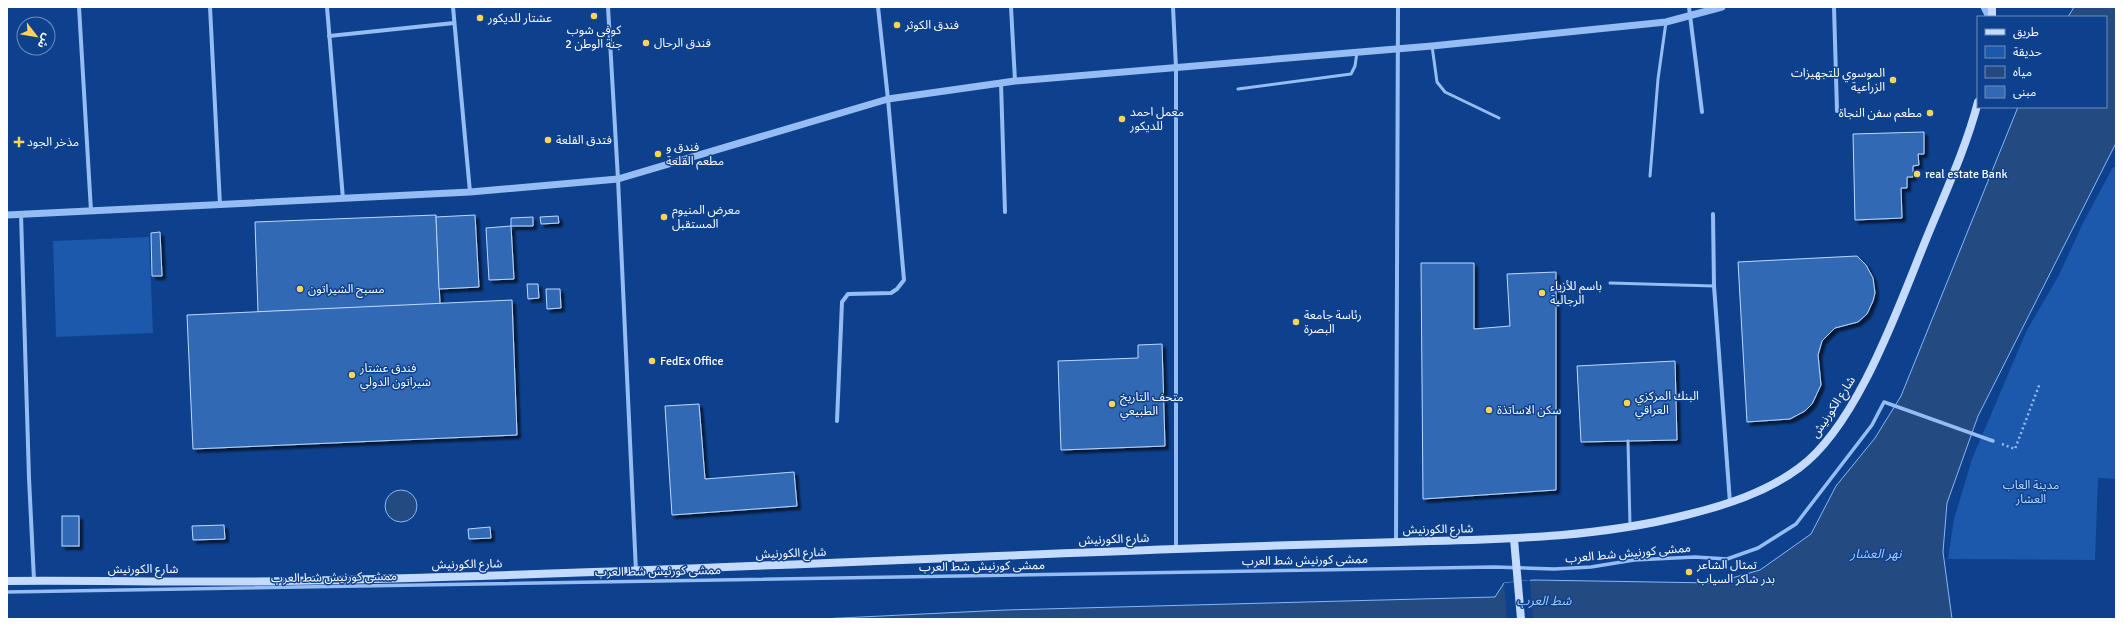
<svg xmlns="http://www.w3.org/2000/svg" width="2123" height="626" viewBox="0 0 2123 626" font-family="Signika,'Noto Sans Arabic',sans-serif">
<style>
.green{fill:#1c58ab}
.water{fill:#244a82;stroke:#86b7f7}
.pier{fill:#0e418d}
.building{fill:#3269b5;stroke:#bcd8fe;filter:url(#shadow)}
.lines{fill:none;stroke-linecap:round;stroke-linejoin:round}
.path{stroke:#95bdf3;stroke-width:2.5;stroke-dasharray:2 3;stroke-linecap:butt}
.service{stroke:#95bdf3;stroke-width:3}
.pedestrian{stroke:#95bdf3;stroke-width:3.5}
.minor{stroke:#95bdf3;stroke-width:4}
.tertiary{stroke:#95bdf3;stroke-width:7}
.secondary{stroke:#c4dbfd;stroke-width:8}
.secondary-bridge{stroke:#c4dbfd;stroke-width:8}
.poi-dot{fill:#ffd457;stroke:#0e418d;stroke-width:1.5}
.labels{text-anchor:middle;stroke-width:3;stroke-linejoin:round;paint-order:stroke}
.poi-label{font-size:12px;fill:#fff;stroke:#0e418d;text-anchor:start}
.street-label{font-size:12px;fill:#fff;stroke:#0e418d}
.park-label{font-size:12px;fill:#bcd8fe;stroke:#0e418d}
.water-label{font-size:13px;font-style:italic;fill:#a1c7fb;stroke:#0e418d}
</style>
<defs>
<filter id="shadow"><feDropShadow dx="3.5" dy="3.5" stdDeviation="1" flood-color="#0009"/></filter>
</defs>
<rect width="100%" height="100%" fill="#0e418d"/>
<g class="green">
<path d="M2113 167H2116V479L2098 478 2095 560 1948 559 1954 519 1972 459 2027 330 2059 275 2083 223Z"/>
<path d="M149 237 153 333 56 337 53 241Z"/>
</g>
<g class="water">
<path d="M2074 7H2116V143L1978 416 1947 503 1943 552 1952 619H820L1005 610 1495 597 1504 583 1534 580 1714 583 1760 570 1811 534 1836 486 1875 438 1901 396 2018 107H2106V17H2068Z"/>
<circle cx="401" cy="506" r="16"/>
</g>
<path class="pier" d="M1530 580 1533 619H1507L1504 583Z"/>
<g class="building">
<path d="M1924 132V154H1918L1919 165 1913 166V177H1907V188H1901L1902 218 1855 220 1853 134Z"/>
<path d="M436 215 440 304 258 312 255 222Z"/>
<path d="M475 215 479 287 439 289 436 217Z"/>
<path d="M558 216 559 223 541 224 540 217Z"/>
<path d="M533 217V226H511V218Z"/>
<path d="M511 226 514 279 489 280 486 228Z"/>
<path d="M160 232 162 276H152L151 233Z"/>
<path d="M1857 256 1866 265 1873 278 1875 293 1873 301 1867 314 1858 322 1835 328 1822 341 1818 355 1821 385 1812 404 1805 411 1790 419 1747 422 1738 262Z"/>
<path d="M1421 263H1474V329L1510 326 1507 274 1556 272V490L1423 499Z"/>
<path d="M527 284H538L539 298 528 299Z"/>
<path d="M546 289H560L561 308 547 309Z"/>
<path d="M512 300 517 435 193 449 187 315Z"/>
<path d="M1162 344 1165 446 1061 450 1058 361 1138 358V345Z"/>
<path d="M1675 361 1677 440 1581 442 1577 366Z"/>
<path d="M699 404 705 479 794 472 797 506 672 515 665 406Z"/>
<rect x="62" y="516" width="17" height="30"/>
<path d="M224 525 225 539 193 540 192 526Z"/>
<path d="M490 527 491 538 469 539 468 529Z"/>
</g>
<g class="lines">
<path class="path" d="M2002 444 2015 449 2040 383"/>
<g class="service">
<path d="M1432 46 1437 82 1445 92 1499 118"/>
<path d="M1238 89 1351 74 1355 66 1357 52"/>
<path d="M1650 176 1658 79 1666 22"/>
<path d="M1610 283 1714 286"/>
<path d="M1628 441 1630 526"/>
</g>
<path class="pedestrian" d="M7 592 1494 567 1554 569 1591 567 1634 560 1695 557 1727 559 1758 548 1796 524 1872 425 1884 402 1993 441"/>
<g class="minor">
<path d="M79 7 91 211"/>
<path d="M210 7 220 205"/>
<path d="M327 7 343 199"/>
<path d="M453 7 470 192"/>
<path d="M608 7 618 179 636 572"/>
<path d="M1011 7 1015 81"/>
<path d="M1173 7 1176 68V549"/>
<path d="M1689 7 1702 112"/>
<path d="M1834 7 1837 111"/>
<path d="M329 36 454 23"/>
<path d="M1001 83 1005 212"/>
<path d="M21 214 29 478 34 580"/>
<path d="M1713 214 1714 286 1730 503"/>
<path d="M837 421 842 302 848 294 891 293 897 289 904 280 888 99 878 7"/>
<path d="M1396 542 1398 7"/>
</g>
<g class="tertiary">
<path d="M1984 7 1989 17"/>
<path d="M7 215 470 192 618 179 888 99 1015 81 1432 46 1666 22 1722 7"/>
</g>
<g class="secondary">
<path d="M1992 17V7"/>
<path d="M7 581C100 580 193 583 285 581 583 575 879 560 1176 549 1250 546 1325 544 1399 542 1495 539 1592 539 1686 515 1726 505 1765 493 1799 468 1858 425 1899 305 1927 237 1945 193 1966 148 1978 102"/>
</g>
<path class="secondary-bridge" d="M1514 539 1521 619"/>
</g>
<g class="poi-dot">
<circle cx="594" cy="16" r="4"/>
<circle cx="480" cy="18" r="4"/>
<circle cx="897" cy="25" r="4"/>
<circle cx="646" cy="43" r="4"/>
<circle cx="1893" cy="80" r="4"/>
<circle cx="1930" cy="113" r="4"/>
<circle cx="1122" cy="119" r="4"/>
<circle cx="548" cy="140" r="4"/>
<path d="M17 136h4v4h4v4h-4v4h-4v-4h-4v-4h4z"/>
<circle cx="658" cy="154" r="4"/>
<circle cx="1917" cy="174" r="4"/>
<circle cx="664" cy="217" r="4"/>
<circle cx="300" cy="289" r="4"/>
<circle cx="1542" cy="293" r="4"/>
<circle cx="1296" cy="322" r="4"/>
<circle cx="652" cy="361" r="4"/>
<circle cx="352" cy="375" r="4"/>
<circle cx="1627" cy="403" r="4"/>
<circle cx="1112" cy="404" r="4"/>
<circle cx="1489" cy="410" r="4"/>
<circle cx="1689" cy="572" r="4"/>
</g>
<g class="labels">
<g class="poi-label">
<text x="488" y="22">عشتار للديكور</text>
<text x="905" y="29">فندق الكوثر</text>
<text x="594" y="34" text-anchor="middle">كوفي شوب<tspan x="594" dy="14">جنة الوطن 2</tspan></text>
<text x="654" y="47">فندق الرحال</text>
<text x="1885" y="77" text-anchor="end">الموسوي للتجهيزات<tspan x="1885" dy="14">الزراعية</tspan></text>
<text x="1130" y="116">معمل احمد<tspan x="1130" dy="14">للديكور</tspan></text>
<text x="1922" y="117" text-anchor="end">مطعم سفن النجاة</text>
<text x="556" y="144">فتدق القلعة</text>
<text x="27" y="146">مذخر الجود</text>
<text x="666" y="151">فندق و<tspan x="666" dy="14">مطعم القلعة</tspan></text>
<text x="1925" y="178">real estate Bank</text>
<text x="672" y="214">معرض المنيوم<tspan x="672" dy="14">المستقبل</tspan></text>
<text x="1550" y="290">باسم للأزياء<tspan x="1550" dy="14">الرجالية</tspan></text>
<text x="308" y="293">مسبح الشيراتون</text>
<text x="1304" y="319">رئاسة جامعة<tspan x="1304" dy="14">البصرة</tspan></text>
<text x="660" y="365">FedEx Office</text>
<text x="360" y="372">فندق عشتار<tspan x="360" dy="14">شيراتون الدولي</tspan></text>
<text x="1635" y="400">البنك المركزي<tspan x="1635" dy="14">العراقي</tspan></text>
<text x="1120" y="401">متحف التاريخ<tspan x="1120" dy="14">الطبيعي</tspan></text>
<text x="1497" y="414">سكن الاساتذة</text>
<text x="1697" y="569">تمثال الشاعر<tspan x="1697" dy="14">بدر شاكر السياب</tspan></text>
</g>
<g class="street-label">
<text transform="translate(1833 407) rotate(-57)" y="4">شارع الكورنيش</text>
<text transform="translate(1438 529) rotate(-1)" y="4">شارع الكورنيش</text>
<text transform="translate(1114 539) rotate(-2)" y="4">شارع الكورنيش</text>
<text transform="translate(791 553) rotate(-2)" y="4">شارع الكورنيش</text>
<text transform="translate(1628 553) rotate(-5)" y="4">ممشى كورنيش شط العرب</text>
<text transform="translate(1305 560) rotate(-1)" y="4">ممشى كورنيش شط العرب</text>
<text transform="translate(467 564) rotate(-1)" y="4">شارع الكورنيش</text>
<text transform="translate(982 566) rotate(-1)" y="4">ممشى كورنيش شط العرب</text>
<text x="143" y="573">شارع الكورنيش</text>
<text transform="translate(658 571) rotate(-1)" y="4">ممشى كورنيش شط العرب</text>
<text transform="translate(334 577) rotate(-1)" y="4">ممشى كورنيش شط العرب</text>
</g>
<g class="park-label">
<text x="2031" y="489">مدينة العاب<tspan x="2031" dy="14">العشار</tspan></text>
</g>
<g class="water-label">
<text x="1876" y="558">نهر العشار</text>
<text x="1544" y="605">شط العرب</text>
</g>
</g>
<rect width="2123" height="626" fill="none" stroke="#ffffff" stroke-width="16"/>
<rect x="1977" y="16" width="130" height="92" fill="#0e418d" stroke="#6e8dbb"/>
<rect x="1985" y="29" width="20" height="6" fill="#c4dbfd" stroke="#6e8dbb"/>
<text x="2013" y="36" font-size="12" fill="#ffffff">طريق</text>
<rect x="1985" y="46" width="20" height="12" fill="#1c58ab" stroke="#6e8dbb"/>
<text x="2013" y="56" font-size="12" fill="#ffffff">حديقة</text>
<rect x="1985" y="66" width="20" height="12" fill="#244a82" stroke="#6e8dbb"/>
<text x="2013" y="76" font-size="12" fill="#ffffff">مياه</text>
<rect x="1985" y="86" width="20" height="12" fill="#3269b5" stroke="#6e8dbb"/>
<text x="2013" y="96" font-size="12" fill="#ffffff">مبنى</text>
<g transform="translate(36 36) rotate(121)"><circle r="19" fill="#0e418d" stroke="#6e8dbb"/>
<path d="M0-3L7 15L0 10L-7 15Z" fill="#ffd457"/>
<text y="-6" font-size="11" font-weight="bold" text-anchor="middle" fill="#ffffff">ش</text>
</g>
</svg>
